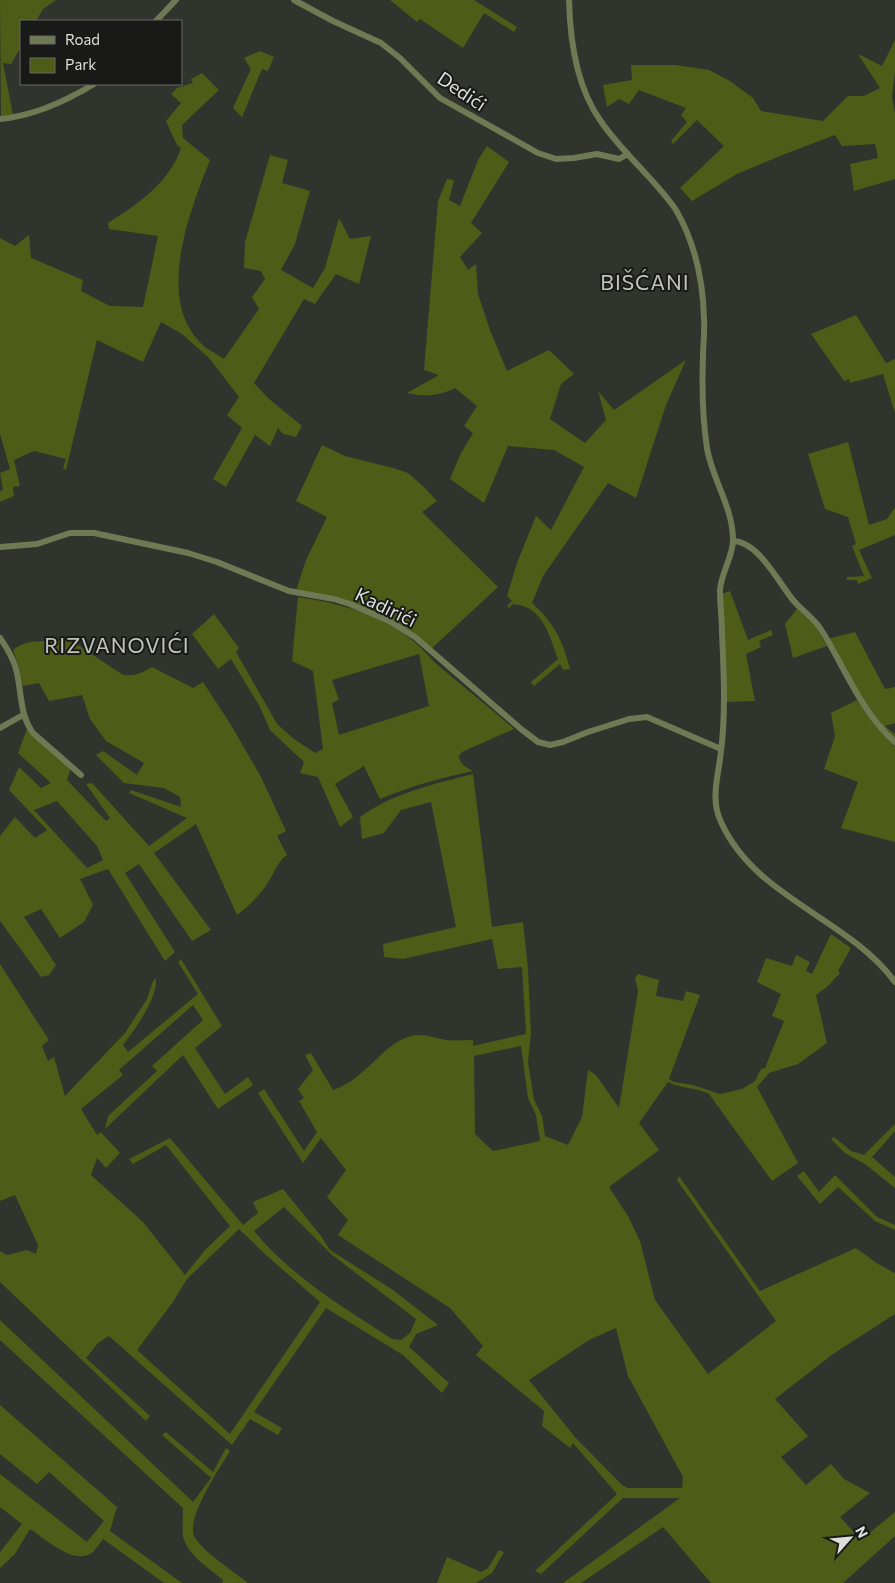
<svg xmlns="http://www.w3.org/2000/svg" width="895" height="1583" viewBox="0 0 895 1583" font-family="Commissioner,sans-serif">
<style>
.green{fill:#4e5c17;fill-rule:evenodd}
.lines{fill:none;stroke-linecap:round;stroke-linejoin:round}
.minor{stroke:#6f7954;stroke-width:6}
.labels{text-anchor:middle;stroke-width:4;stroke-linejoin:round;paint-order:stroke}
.street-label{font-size:19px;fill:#dedfdc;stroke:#191a18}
.quarter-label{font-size:21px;letter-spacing:1px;fill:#c0c2bb;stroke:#191a18}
</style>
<rect width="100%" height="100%" fill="#31332d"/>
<g class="green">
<path d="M0 0H56L43 9 36 21H21V47L11 64 3 63 13 115 1 116Z"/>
<path d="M390 0H474L517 27 514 32 484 13 463 48 420 19 417 22Z"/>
<path d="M895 40V71L892 97 895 114V179L854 191 850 164 878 158 875 144 842 146 835 135 785 154 737 174 692 201 680 188 724 146 697 120 673 144 671 141 687 122 681 115 686 108 639 90 629 104 619 99 607 107 603 85 632 80 631 65H675L709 70 730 81 753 98 761 111 823 121 848 96H864L880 88 858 54 882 66Z"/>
<path d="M260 51 274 57 268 71 262 69 242 117 233 108 251 69 244 58Z"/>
<path d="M202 73 219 90 182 125 183 138 210 160C190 211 153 303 205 347 211 351 218 355 224 359L259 309 252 297 265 279 261 271 244 268 245 242 270 155 288 160 282 183 310 191 295 244 281 270 313 288 325 268 339 218 350 239 371 236 359 284 336 274 315 304 304 299 254 383 268 398 302 426 296 437 283 434 278 428 270 446 255 435 226 487 213 479 242 428 227 415 239 397 209 358 182 334 161 322 143 362 97 340 66 470 63 468 66 459 34 451 14 460 20 486 13 487 14 496 0 502V491L3 490 0 473 10 469 0 434V238L15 246 29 235 31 258 83 280 81 291 110 306 143 307 158 236 109 229 108 223C137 205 170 182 181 148L177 145 166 121 181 103 171 94 177 88 193 83 191 79Z"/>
<path d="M487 146 509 162 471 223 482 233 460 257 468 270 476 264 478 294 490 330 507 371 549 350 574 374 561 384 550 419 585 443 606 420 598 391 614 410 686 360 666 405 636 498 608 483 543 576 532 603C554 623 563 641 570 669L563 670 560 664 534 686 531 682 558 659C549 635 543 606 513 604L509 608 507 606 512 601 507 596 517 563 536 516 551 530 584 467 554 450 508 446 484 503 450 479 460 455 473 433 464 426 477 406 455 388C440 396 424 397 407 393L439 375 424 370 438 201 447 179 454 180 449 200 460 206 478 160Z"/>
<path d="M856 315 886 363 895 359V413L883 374 850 383 849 379 844 381 811 334Z"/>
<path d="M848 442 869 525 887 519 895 507V535L859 550 872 578 858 584 857 580H847V577L864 576 852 546 856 544 848 517 825 509 808 454Z"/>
<path d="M322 445 345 456 393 468 408 473 424 487 437 501 422 512 498 587 430 650 382 616 296 591 306 560 327 517 296 501Z"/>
<path d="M730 591 748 640 771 630 773 635 759 641 761 647 746 654 755 701 726 702 722 594Z"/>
<path d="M298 597C339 603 380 614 412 640 423 648 430 659 440 667 464 688 490 707 514 729L462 752 459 755C459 764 466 767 473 771 441 778 411 786 380 799L364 766 335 784 353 817 340 827 318 777 300 773 304 762 270 730 260 707 231 659 218 669 192 634 214 614 239 648 236 652 277 724 294 739 315 753 323 749 313 671 292 661ZM419 654 429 706 339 735 332 703 339 700 332 680Z"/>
<path d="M797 609 816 627 827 646 793 658 785 624Z"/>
<path d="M855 632 885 689 895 687V723L885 726 895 734V842L841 828 858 782 824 769 835 736 831 713 857 700 867 715 827 639Z"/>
<path d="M69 639 123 675C135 676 142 673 152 667L193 688 203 682 231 725 261 777 286 831 277 836 287 855C277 862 274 874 267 884 260 895 248 907 237 915L196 824 154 853 211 930 192 941 139 864 125 873 175 952 165 961 108 869 80 879 93 905 84 922 60 938 41 909 24 917 56 965 49 975 41 977 0 921V836L15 817 35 838 47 830 9 790 19 767 41 788 51 783 18 753 27 729 71 768 67 780 106 821 110 818 86 784 92 783 149 846 187 818 129 793 131 790 181 807 180 797 164 788 124 783 96 755 103 751 137 775 144 763 106 741 90 719 82 695 49 701 39 683 23 686 19 668 13 650C29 637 49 643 69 639ZM57 801 97 846 103 860 87 868 34 810Z"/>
<path d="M473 774 492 927 523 922 528 969 531 1033 528 1062 534 1100 542 1116 545 1136 568 1145 582 1117 588 1070 596 1075 619 1108 638 991 635 978 638 974 659 980 656 996 683 1001 686 991 700 995 669 1079 674 1082 693 1085 720 1094 742 1089 755 1081 761 1069 765 1068 784 1021 772 1016 781 994 757 982 766 958 792 966 796 955 810 962 806 971 812 974 831 934 851 948 838 971 840 973 827 987 816 995 827 1043 798 1064 769 1073 757 1087 798 1163 772 1181 709 1094C696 1087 681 1089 668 1082L639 1123 659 1150 609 1187 628 1216 640 1241 655 1300 708 1374 776 1321 677 1180 679 1176 760 1291 856 1248 878 1264 895 1273V1314L833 1354 775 1399 808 1436 781 1457 806 1485 831 1464 844 1479 870 1493 840 1517 861 1540 895 1512V1536L843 1583H711L663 1527 581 1583H563L680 1498H623L541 1574 535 1571 617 1494 573 1443 570 1448 542 1426 544 1411 476 1355 483 1346 450 1308 338 1235 348 1220 327 1197 346 1170 321 1138 303 1163 258 1093 264 1089 304 1151 317 1132 299 1101 304 1098 298 1089 313 1070 305 1055 311 1053 333 1090C365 1080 383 1043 411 1036 422 1033 435 1038 446 1040 454 1041 464 1040 473 1040V1046L526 1034 522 967 498 969 492 939 403 959 384 957 383 944 456 927 431 802 401 810 384 833 362 839 360 817C393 793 434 784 473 774ZM521 1046 528 1098 536 1115 540 1141 493 1151 475 1134 474 1056ZM616 1328 628 1376 683 1477 682 1488H628L622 1485 575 1437 529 1380 589 1340Z"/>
<path d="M181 959 222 1026 195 1048 225 1094 248 1077 253 1085 218 1109 183 1055 105 1129 108 1116 157 1071 152 1066 203 1020 193 1005 119 1070 123 1075 81 1109 97 1135 101 1132 120 1153 106 1168 97 1158 91 1175 143 1222 185 1275 205 1250 230 1226 166 1145 133 1164 129 1159 170 1138 243 1225 258 1213 253 1202 283 1189 321 1236 330 1250 393 1290 438 1325 416 1334 409 1347 449 1383 442 1393 403 1355 326 1308 254 1412 282 1428 278 1435 250 1419 232 1445 109 1336 98 1343 86 1358 150 1416 146 1421 0 1282V1251L7 1255 27 1250 36 1254 38 1245 15 1195 0 1201V964L49 1040 42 1046 48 1061 54 1057 65 1096 125 1033 147 999 153 981 156 978C158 998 135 1029 123 1045L128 1052 198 994 178 962ZM284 1207 331 1254 416 1319 410 1333 401 1340 392 1339C343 1307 292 1277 254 1231ZM239 1229 266 1255 320 1302 230 1434 137 1350 173 1302 187 1279Z"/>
<path d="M895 1124V1131L872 1157 895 1177V1188L865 1164 845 1153 831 1139 834 1137 851 1151 864 1155Z"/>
<path d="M804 1171 819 1192 835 1175 877 1217 895 1225V1230L875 1221 838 1187 820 1204 797 1176Z"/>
<path d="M0 1320 193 1502 211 1478 162 1435 166 1432 213 1472 226 1448 230 1451C220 1468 184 1520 195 1538 207 1555 232 1570 248 1583H222L223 1580C209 1568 187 1555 183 1536 182 1527 183 1517 183 1508L0 1340Z"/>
<path d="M0 1405 117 1507 110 1531 182 1583H164L103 1539C100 1543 97 1548 93 1552 75 1567 46 1539 30 1529L15 1554 0 1568V1552L22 1524 0 1507V1474L87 1542 104 1521 49 1472 37 1484 0 1454Z"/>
<path d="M499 1550 504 1552 492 1573 476 1583H437L447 1557 481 1572 488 1568Z"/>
</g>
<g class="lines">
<g class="minor">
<path d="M294 0 333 21 381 43 400 58 440 98 538 153 556 159 574 158 597 154 619 159 628 154"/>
<path d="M569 0C570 40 576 86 600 120 622 153 654 178 676 210 695 243 703 281 704 318 705 331 703 344 703 357 702 384 703 422 707 448 712 479 733 507 733 540 733 557 721 573 720 590 720 604 722 619 722 633 724 675 726 718 720 759 717 781 711 801 721 822 755 898 848 918 895 982"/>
<path d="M156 21 176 0"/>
<path d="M0 119C34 116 66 101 94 84"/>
<path d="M733 541C758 541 779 583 793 600 802 611 815 619 822 631 845 668 861 712 895 742"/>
<path d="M0 547 37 544 70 533H94L188 553 217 562 289 591 334 599 350 604 389 621 415 637 521 729 538 742 550 745 563 742 588 732 629 719 647 717 721 749"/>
<path d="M0 638C7 648 13 658 16 669 22 691 19 714 33 733L81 775"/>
<path d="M0 728 23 715"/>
</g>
</g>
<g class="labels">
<g class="street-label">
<text transform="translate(462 91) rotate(34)" y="7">Dedići</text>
<text transform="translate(386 607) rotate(26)" y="7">Kadirići</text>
</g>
<g class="quarter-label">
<text x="645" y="290">BIŠĆANI</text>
<text x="117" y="653">RIZVANOVIĆI</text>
</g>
</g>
<rect x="20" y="20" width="162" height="65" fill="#191a18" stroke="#686966"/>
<rect x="30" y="36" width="25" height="8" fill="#6f7954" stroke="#686966"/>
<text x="65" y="45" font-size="15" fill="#dedfdc">Road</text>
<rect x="30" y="58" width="25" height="15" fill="#4e5c17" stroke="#686966"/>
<text x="65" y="70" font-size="15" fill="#dedfdc">Park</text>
<g transform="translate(850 1538) rotate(63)" stroke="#191a18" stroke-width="4" paint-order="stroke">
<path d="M0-4L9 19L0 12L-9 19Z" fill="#dedfdc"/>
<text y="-8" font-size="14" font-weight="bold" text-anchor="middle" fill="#dedfdc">N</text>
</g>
</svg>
